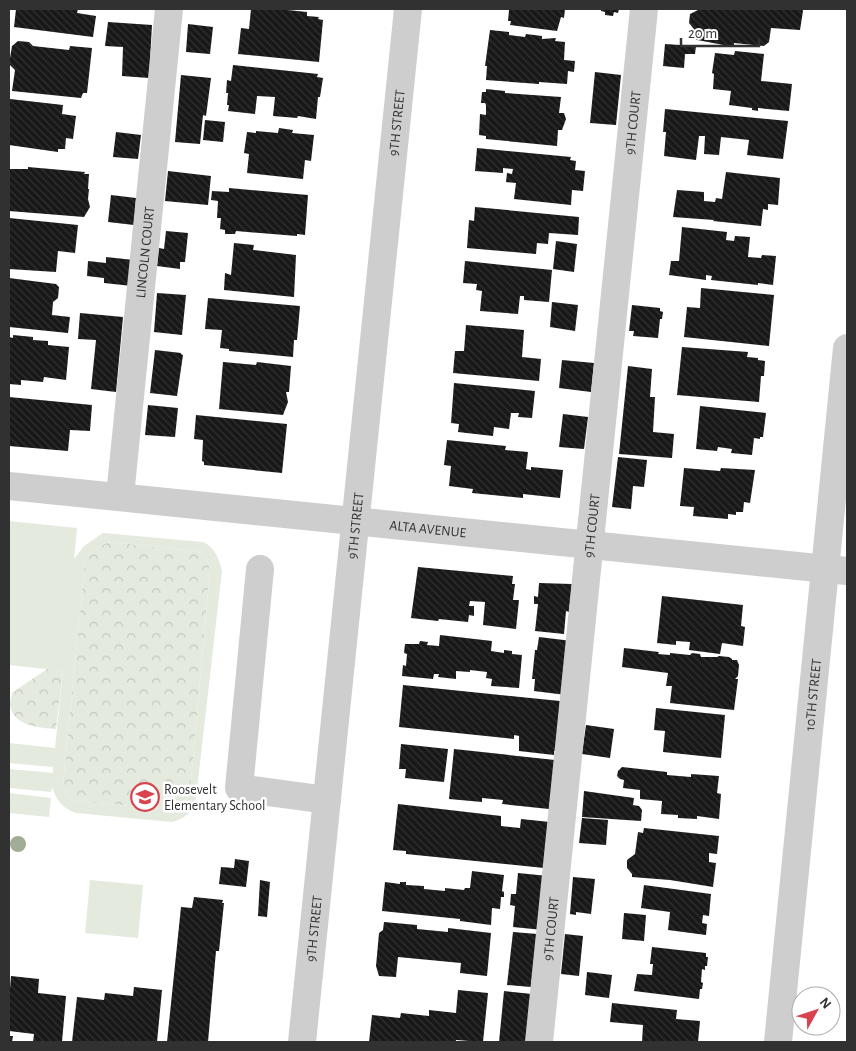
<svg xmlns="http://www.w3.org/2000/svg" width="856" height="1051" viewBox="0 0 856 1051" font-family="'Alegreya Sans',sans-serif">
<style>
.park{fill:url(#park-crowns)}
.pitch{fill:#e4eade;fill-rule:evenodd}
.building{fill:url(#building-back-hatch)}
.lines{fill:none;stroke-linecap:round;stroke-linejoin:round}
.minor{stroke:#cecece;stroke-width:28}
.tree{fill:#a1ad96}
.labels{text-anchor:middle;stroke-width:5;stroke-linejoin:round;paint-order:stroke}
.street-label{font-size:14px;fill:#313131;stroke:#fff}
.poi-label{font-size:14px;fill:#313131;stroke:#fff;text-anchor:start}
</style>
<defs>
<pattern id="park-crowns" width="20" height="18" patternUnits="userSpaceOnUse" patternTransform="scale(1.25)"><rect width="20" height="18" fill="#e4eade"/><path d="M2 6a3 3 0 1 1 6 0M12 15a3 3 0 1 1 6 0" fill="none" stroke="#c4c9bf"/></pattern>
<pattern id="building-back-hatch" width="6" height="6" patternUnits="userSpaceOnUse" patternTransform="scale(1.25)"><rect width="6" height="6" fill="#181818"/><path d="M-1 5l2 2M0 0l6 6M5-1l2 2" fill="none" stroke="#313131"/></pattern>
</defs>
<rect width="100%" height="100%" fill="#fff"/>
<g class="park">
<path d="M110 542 195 551C206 553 208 560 210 570L190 792C187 801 181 808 171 810L76 801 67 796 63 784 85 561C91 551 99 545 110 542Z"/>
<path d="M47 669 63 671 56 729C40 728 13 726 10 705 10 702 12 696 12 693Z"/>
</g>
<g class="pitch">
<path d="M9 521 77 528 74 559 84 546 103 533 203 542C215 547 219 559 222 571L196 798C192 812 187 818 172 822L76 813C62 808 57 801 52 787L51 792 9 788V769L53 773V767L9 763V743L55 748 63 671 9 665ZM110 542 195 551C206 553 208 560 210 570L190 792C187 801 181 808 171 810L76 801 67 796 63 784 85 561C91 551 99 545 110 542Z"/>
<path d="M9 793 51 798 49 817 9 813Z"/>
<path d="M90 880 143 885 138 938 85 933Z"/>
</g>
<g class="building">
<path d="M16 9H78L77 13 96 16 93 37 14 27Z"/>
<path d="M251 9H278L307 12V16L319 17 318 19 323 20 319 62 238 54 241 28 249 29Z"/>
<path d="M506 9H565L564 18 561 17 557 31 510 25 511 21H508L509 10Z"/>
<path d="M601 9H619L618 13 614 12 613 16 605 15V12L601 11Z"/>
<path d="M698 9H802L803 11 800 30 771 28 769 42 764 46 734 43V47L692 39 693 28 689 23 690 14 698 10Z"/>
<path d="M108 22 152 25 149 78 122 76 123 47 105 46Z"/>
<path d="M188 24 213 27 210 54 186 52Z"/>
<path d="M490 30 509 32V35L525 37 526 34 542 36V39L556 38 555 41 565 42 564 60 575 61 574 72 568 71 567 84 539 82V84L486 80 487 66H485Z"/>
<path d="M18 41 29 42 33 46 69 50 70 46 92 48 87 93H83L81 98 12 91 15 70 9 64 12 46Z"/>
<path d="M665 44 696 46 695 54H685L684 68 663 66Z"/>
<path d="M735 51 764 54 761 81 792 84 789 111 758 108V111L752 110V108L729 105 731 91 713 89 714 74 712 73 715 53 734 55Z"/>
<path d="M233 65 318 74 317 77 323 78 320 97H318L316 119 298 116 297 118 273 116 275 97 257 96 255 114 228 111 229 105H227L228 93H226L227 80 231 81Z"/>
<path d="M595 72 621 75 616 125 590 123Z"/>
<path d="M181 75 211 78 206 116 203 115 200 144 175 142Z"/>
<path d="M486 89 505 91V93L561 97 559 113H564L566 119 562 130H558L557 146 486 139V136L479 135 480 114 486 115V105L485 103H481L482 92H486Z"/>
<path d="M10 99 63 105 62 114 76 116 73 139 66 138 65 149H58V152L9 145Z"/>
<path d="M665 109 788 121 783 159 747 155 749 140 721 137 719 155 704 154 705 136H699L696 160 664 156 666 132H663Z"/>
<path d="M205 120 225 122 223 142 203 140Z"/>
<path d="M279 128 293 130 292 133 314 135 311 161 305 160 303 179 247 173 249 154 244 153 247 132 256 133V131L278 133Z"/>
<path d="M116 132 141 135 138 159 113 157Z"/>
<path d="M477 148 571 157 570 160 576 161 575 170 585 171 583 191 572 190 571 205 514 199 516 183 506 182 507 173 512 174 513 169 503 168V173L475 171Z"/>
<path d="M28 167 85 172 84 174H89L88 189H89L88 199 90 207 84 217 9 211V169H28Z"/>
<path d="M168 171 211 176 208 205 165 201Z"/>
<path d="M726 172 780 178 778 205 768 204V210L763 209 761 226 713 221 714 220 673 217 677 190 704 192V201L715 202 716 198 722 199Z"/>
<path d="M229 188 308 195 305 235 297 234V236L236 231 235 234H225V230L220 229 221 218H217L218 201 211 200 212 191 229 192Z"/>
<path d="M111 195 136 198 134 225 108 222Z"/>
<path d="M475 207 579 217 578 235 549 233 548 244 537 243 536 254 467 248 469 220 474 221Z"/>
<path d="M9 218 78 225 75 253 58 251 56 272 9 269Z"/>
<path d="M682 227 727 232 726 240 734 241 735 236 750 237 748 257 761 258 762 255 776 256 773 285 758 283V285L711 280 712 276 706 275V280L669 275 671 261H679Z"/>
<path d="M166 231 188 233 185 262H180V269L157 266 159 248 164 249Z"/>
<path d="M556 241 577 244 574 272 553 269Z"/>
<path d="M234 243 254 245 253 250 296 255 294 297 224 290 225 273 231 275Z"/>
<path d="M106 257 134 260 132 286 104 283V278L87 276 88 261 106 263Z"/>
<path d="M465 261 552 270 549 302 524 300V296H520L518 314 480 311 482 291 476 290 477 284 463 283Z"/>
<path d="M9 278 56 284 59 287 58 298 53 302 52 315 70 317 68 333 9 327Z"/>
<path d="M701 288 774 295 769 346 684 337 687 307 700 308Z"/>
<path d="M157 293 186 295 182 335 154 332Z"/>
<path d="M208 298 300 306 297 340H294L293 357 229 351V349L220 348 222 330 205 329Z"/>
<path d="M552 302 578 305 575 331 550 327Z"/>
<path d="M632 305 660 308V311L663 312 662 319H660L658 338 633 336 634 331H629Z"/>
<path d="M80 313 123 317 116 392 91 389 96 340 78 339Z"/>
<path d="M466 325 524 330 522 357 541 359 539 381 453 373 455 351H464Z"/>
<path d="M13 335 33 337V340L48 341V345L69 347 66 380 44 377 43 382 21 380V385L9 384V337L13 338Z"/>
<path d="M682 347 748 352 747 357 758 358V360L765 361 764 376H761L759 402 677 395Z"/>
<path d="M155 350 181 353V354L183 355 177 396 150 393Z"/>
<path d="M562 360 594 363 591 392 559 388Z"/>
<path d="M223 362 256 365 257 362 291 366 289 392H286L288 402 283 415 219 409Z"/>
<path d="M628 366 652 369 650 397H655L653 432 674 434 672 458 619 454Z"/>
<path d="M454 383 535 391 532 418 518 417 519 413H511L509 429 494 427 493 436 458 432 459 424 451 423Z"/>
<path d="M9 397 92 405 90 431 70 430 68 451 9 446Z"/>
<path d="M148 405 178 408 175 437 145 435Z"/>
<path d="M700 406 766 413 763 437H760V439L754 438 752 455 731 453 732 449 718 447 717 451 696 449Z"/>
<path d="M563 414 588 417 584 449 559 447Z"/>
<path d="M196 415 287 424 282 473 204 465V462L202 461 203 440 194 439Z"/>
<path d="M447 440 506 446 505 450 528 452 526 469 531 470V467L563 470 560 498 523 494V498L472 493 473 489 449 486 451 466 444 465Z"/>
<path d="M618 457 647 460 644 487 633 486 631 509 612 507Z"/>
<path d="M684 468 720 471 721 468 755 470 750 503 744 502 743 512H736V515L728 514V519L693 516 694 507 680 506Z"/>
<path d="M418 567 513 576 512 584H515L513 600H519L516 629 483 625 485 602 470 601 469 606H474V616L469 615 468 622 439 619 438 621 411 618Z"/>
<path d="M539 583 572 584 569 612 566 611 564 634 535 631 538 604H534V596L538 597Z"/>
<path d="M662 596 743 605 741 626 745 627 743 646 722 643 720 654 689 650 690 642 676 641V645L657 643Z"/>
<path d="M440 635 492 641 491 651 504 653V650L512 651V654L522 655 519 688 491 686 492 679 486 678 487 672 470 670V672L456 671V679L438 677 439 674H434L433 679 402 676 403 665 406 666 407 654 404 653 405 644H419L420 641 428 642 427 645 439 646Z"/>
<path d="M539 637 572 641 566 695 534 691 535 679H532L535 650H537Z"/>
<path d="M624 648 659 652 658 654 670 655V653L690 655 692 653 700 654 701 657H717L719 656 729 657 732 659V660H737L739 665 738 676 735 679H738L734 710 670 703 672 686H666L668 673 622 667Z"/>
<path d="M403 685 560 701 556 751H554V755L519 751V736L514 735V739L399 727Z"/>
<path d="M656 708 725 715 721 758 663 752 665 731 654 730Z"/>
<path d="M586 725 614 729 610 758 582 754Z"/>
<path d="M401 744 448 749 444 782 405 778 406 769H399Z"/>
<path d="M454 749 555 760 549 809 502 804 503 800 482 798V802L449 799Z"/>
<path d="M622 767 667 772V775L691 777V774L719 776 717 793 721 794 719 819 697 816V819L678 818V815L661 814 662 801 640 799V790L623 788 624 780 620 779 617 776 618 771Z"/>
<path d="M584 791 634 798 633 805 639 806 642 810 641 821 582 817Z"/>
<path d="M398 804 501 816V826L520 828 521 819 550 822 544 868 406 854V851L393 850Z"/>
<path d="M582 818 608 820 606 845 579 843Z"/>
<path d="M644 828 719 836 717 854 709 853V862L716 863 713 887 670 880 632 877V874L627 868V860L635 854 638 832 643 833Z"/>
<path d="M235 859 249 861 246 887 219 884 221 867 234 868Z"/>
<path d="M472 871 504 875 502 891 504 892V897H501L500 909 492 908 491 925 460 921V919L382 911 385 882 400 884V882H406V885L424 886V889L445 891V888L464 890 465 888H470Z"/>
<path d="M518 873 548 876 543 930 513 927 515 906 510 905 511 894H516Z"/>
<path d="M573 877 595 879 591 914 576 912V915L570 914Z"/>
<path d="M260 880 270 882 267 917 258 916Z"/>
<path d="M644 885 711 894 709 916 703 915 702 923 707 924 706 935 668 930 670 912 641 908Z"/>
<path d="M194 897 223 900 222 903H224L219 951H216L208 1042H167L181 907 192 908Z"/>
<path d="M624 913 646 915 644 941 622 939Z"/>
<path d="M384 922 417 925V929L448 932V928L491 933 487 976 460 973 461 963 398 957 396 977 379 976 376 966 379 933 383 930Z"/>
<path d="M513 932 537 934 531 987 507 985Z"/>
<path d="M565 934 583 936 579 976 561 974Z"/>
<path d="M652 947 706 953V957H708L707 966H705V970L702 969 701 982 703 983 702 989H700L699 999 634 991 637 974 652 975 653 964H650Z"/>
<path d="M587 972 612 975 609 998 585 995Z"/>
<path d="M11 976 39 979 38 993 66 996 62 1042H33L34 1034 9 1031V1001Z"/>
<path d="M134 987 162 990 157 1042H72L77 997 104 1000 105 993 133 996Z"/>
<path d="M458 990 488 993 483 1042 456 1040V1042H369L372 1015 400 1018 401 1013 429 1016V1010L456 1013Z"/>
<path d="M504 991 532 994 527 1042H499Z"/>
<path d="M612 1003 677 1010 676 1019 700 1021 698 1042H642L643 1025 610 1022Z"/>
<path d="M9 1036H13L12 1042H9Z"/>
</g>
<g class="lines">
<g class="minor">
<path id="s1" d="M9 486 847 571"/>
<path id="s2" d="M120 496 169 9"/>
<path d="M260 569 239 788 327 800"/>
<path id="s3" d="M302 1042 408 9"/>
<path id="s4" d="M539 1042 644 9"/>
<path id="s5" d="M778 1042 847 348"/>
</g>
</g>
<circle class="tree" cx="18" cy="844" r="8"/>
<defs>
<symbol id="school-ring" viewBox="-11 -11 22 22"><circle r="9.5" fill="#fff" stroke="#d8444d" stroke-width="1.5"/><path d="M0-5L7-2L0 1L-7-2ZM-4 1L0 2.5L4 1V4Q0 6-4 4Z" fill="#d8444d"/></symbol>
</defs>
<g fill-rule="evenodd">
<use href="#school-ring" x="129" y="781" width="32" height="32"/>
</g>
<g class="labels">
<g class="street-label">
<text dy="5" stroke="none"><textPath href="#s3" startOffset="924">9TH STREET</textPath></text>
<text dy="5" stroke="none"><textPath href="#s4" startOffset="924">9TH COURT</textPath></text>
<text dy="5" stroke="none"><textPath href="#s2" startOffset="245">LINCOLN COURT</textPath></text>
<text dy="5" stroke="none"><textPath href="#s3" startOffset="519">9TH STREET</textPath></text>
<text dy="5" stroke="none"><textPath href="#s4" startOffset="519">9TH COURT</textPath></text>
<text dy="5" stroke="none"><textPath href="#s1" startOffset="421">ALTA AVENUE</textPath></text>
<text dy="5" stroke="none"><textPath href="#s5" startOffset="349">10TH STREET</textPath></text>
<text dy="5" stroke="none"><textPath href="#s3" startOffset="114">9TH STREET</textPath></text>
<text dy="5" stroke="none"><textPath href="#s4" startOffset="114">9TH COURT</textPath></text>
</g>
<g class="poi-label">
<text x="164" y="794">Roosevelt<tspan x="164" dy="16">Elementary School</tspan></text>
</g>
</g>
<rect width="856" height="1051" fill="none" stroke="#313131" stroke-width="20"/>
<g transform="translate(816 1011) rotate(50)"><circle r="24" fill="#ffffff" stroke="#adadad"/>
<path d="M0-4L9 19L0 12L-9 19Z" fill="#d8444d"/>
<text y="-8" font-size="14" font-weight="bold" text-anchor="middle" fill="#313131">N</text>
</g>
<path d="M681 38v8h78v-8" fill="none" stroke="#313131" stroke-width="2.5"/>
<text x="688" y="38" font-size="15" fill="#313131" stroke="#ffffff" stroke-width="4" paint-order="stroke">20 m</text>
</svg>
